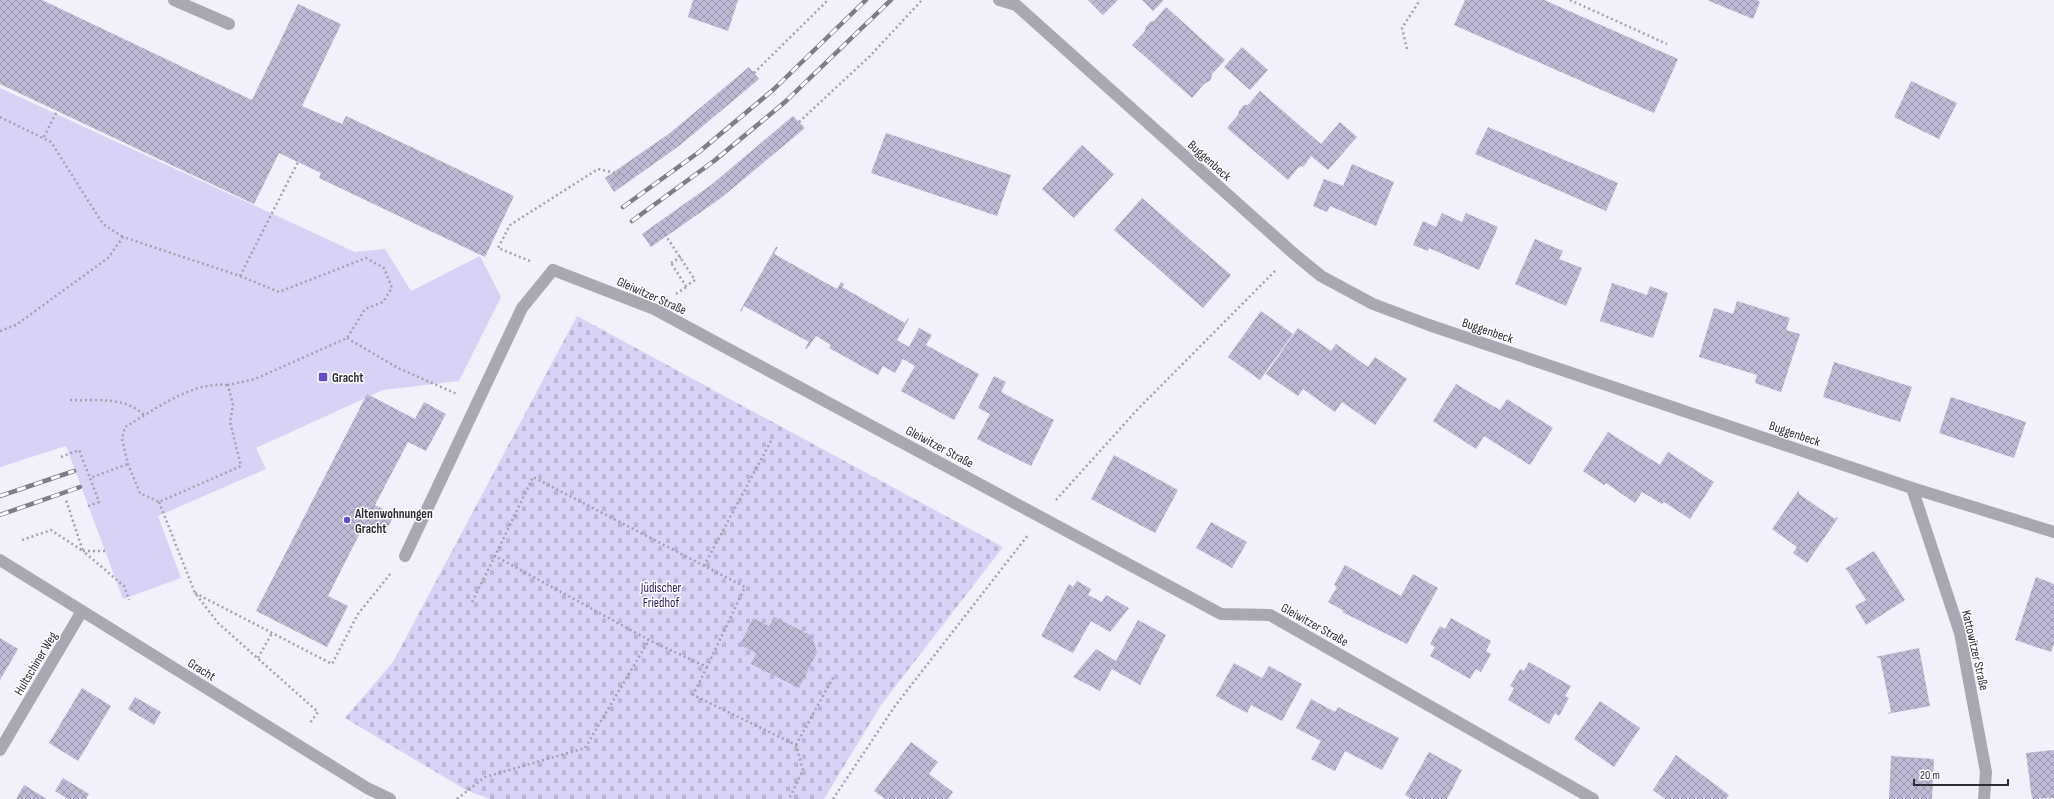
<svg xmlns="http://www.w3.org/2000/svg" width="2054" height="799" viewBox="0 0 2054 799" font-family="'Sofia Sans Condensed',sans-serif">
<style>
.green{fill:#d6d3f7}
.cemetery{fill:url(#cemetery-stones)}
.building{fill:url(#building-cross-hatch)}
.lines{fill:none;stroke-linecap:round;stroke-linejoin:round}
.path{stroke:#a1a0aa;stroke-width:2.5;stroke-dasharray:2 3;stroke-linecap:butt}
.lane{stroke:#a8a8b3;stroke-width:12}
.street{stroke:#a8a8b3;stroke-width:12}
.rail-casing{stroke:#7e7d87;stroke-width:4.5}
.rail{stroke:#fff;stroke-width:3;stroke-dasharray:9;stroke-linecap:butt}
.path-bridge{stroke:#a1a0aa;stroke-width:2.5;stroke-dasharray:2 3;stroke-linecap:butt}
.poi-dot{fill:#684cc5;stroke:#fff;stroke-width:1.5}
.labels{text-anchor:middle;stroke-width:3;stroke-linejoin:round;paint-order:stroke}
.street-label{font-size:13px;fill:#2d2c36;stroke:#fff}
.poi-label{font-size:13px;font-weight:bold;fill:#2d2c36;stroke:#fff;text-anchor:start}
.park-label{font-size:13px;fill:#2c1a5e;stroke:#fff}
</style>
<defs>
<pattern id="cemetery-stones" width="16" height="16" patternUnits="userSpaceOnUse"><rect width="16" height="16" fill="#d6d3f7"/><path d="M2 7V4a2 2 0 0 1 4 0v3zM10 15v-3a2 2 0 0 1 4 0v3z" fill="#b8b5d4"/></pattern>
<pattern id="building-cross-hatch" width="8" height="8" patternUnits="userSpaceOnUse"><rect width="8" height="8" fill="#bcbad4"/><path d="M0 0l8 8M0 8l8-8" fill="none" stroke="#9997ad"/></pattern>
</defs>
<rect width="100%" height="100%" fill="#f1f0fb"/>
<path class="green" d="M0 88 355 252 385 249 411 291 480 256 501 297 459 381 383 390 256 448 266 469 158 516 181 578 123 599 66 446 0 467Z"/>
<path class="cemetery" d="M577 316 1003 547 881 705 824 799H490L466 790 345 718 393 662Z"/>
<g class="building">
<path d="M0 0H42L252 100 298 4 341 24 302 106 342 124 346 116 514 196 485 257 319 178 321 173 279 153 254 204 0 84Z"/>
<path d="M693 0H738L728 31 688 17Z"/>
<path d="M1088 0H1118L1103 15Z"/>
<path d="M1142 0H1164L1153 11Z"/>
<path d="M1465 0H1544L1678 59 1654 113 1454 25Z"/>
<path d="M1707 0H1757L1760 2 1753 19Z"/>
<path d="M1166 7 1225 60 1212 74 1211 80 1204 84 1192 98 1132 45 1145 31V28L1150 22 1154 21Z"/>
<path d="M1242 47 1268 70 1250 90 1224 67Z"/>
<path d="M749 67 759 79 679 146 614 192 605 178 670 133Z"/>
<path d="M1911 81 1957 103 1939 139 1894 117Z"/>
<path d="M1260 91 1321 144 1340 122 1357 137 1328 170 1311 156 1304 166 1299 167 1288 180 1227 128 1238 115 1239 111 1244 105H1248Z"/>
<path d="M793 116 805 128 721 198 651 247 642 234 711 185Z"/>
<path d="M1488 127 1618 183 1606 211 1475 154Z"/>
<path d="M886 133 1011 175 997 216 871 173Z"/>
<path d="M1082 145 1114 174 1074 218 1042 189Z"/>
<path d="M1352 164 1394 182 1376 226 1330 206 1327 212 1313 206 1324 179 1343 186Z"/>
<path d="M1142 198 1231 275 1203 308 1114 230Z"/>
<path d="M1442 213 1462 222 1466 213 1498 227 1479 270 1429 248 1428 251 1413 245 1423 221 1436 227Z"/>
<path d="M1535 239 1563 251 1559 259 1582 268 1566 306 1515 284Z"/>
<path d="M776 247H778L774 254 837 289 841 282 844 284 842 287 905 323 908 318 909 319 897 340 909 347 919 328 932 335 926 345 979 374 954 420 901 391 915 366 903 359 895 373 883 366 878 375 829 348 831 345 816 336 807 349 805 348 809 342 744 306 741 312 740 311Z"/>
<path d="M1612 283 1647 295 1650 286 1668 293 1653 338 1600 321Z"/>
<path d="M1737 301 1790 318 1786 330 1800 334 1781 392 1755 383 1757 375 1699 357 1714 308 1733 314Z"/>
<path d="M1261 311 1293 334 1260 380 1228 357Z"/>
<path d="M1298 328 1331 351 1336 344 1368 367 1375 357 1407 379 1375 425 1342 402 1335 412 1303 389 1298 396 1266 374Z"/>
<path d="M1834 362 1912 387 1900 422 1823 397Z"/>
<path d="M994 376 1006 382 1001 392 1054 420 1031 466 977 439 990 414 978 408Z"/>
<path d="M1456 384 1500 410 1507 399 1553 428 1530 465 1484 436 1476 449 1433 421Z"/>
<path d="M367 394 415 419 424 402 446 414 426 451 408 442 375 505 394 515 384 535 364 525 328 596 348 606 327 647 256 611Z"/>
<path d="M1951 397 2026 422 2014 458 1939 433Z"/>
<path d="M1608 432 1660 465 1668 452 1714 482 1690 519 1664 502 1662 504 1642 492 1635 503 1606 483 1604 485 1583 471Z"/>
<path d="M1114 455 1178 490 1155 533 1091 499Z"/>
<path d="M1799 490V494L1835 519 1837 517 1838 518 1807 563 1793 553 1797 547 1772 529Z"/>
<path d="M1211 522 1247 542 1232 568 1196 548Z"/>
<path d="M1874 551 1905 600 1866 625 1855 606 1866 600 1847 570 1845 569Z"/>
<path d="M1345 565 1401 596 1413 574 1438 588 1407 644 1342 612 1344 611 1328 602 1337 587 1334 585Z"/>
<path d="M2036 577 2054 584V644L2051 652 2015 640Z"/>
<path d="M1077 581 1091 589 1088 595 1102 602 1106 595 1129 608 1110 632 1091 621 1073 653 1041 636 1069 584 1073 587Z"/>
<path d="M774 617 812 636 817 652 799 688 751 664 756 653 740 645 753 618 769 626Z"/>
<path d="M1451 618 1491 641 1486 651 1491 654 1481 672 1476 669 1470 679 1430 656 1435 647 1430 644 1440 626 1445 629Z"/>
<path d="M1138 620 1166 635 1140 685 1112 669 1100 691 1073 677 1096 649 1116 661Z"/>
<path d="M0 638 18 649 0 680Z"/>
<path d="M1919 648 1930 706 1887 714 1891 711 1880 658 1875 657Z"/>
<path d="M1529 662 1571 686 1565 696 1569 698 1559 716 1555 713 1549 724 1508 700 1514 688 1510 686 1520 669 1524 671Z"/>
<path d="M1234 663 1262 678 1269 666 1302 684 1282 721 1251 705 1247 713 1216 696Z"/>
<path d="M82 688 111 706 78 761 49 743Z"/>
<path d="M135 697 161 712 154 725 128 709Z"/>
<path d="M1311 699 1335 712 1338 707 1399 738 1382 770 1345 751 1335 771 1311 759 1321 741 1296 728Z"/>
<path d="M1600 701 1640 728 1614 767 1574 739Z"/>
<path d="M911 742 938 762 929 774 953 792 948 799H885L874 791Z"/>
<path d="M2054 750V798L2032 799 2026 753Z"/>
<path d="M1429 752 1462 770 1447 799H1412L1405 795Z"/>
<path d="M1676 755 1729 795 1726 799H1665L1653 790Z"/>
<path d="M1891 756 1934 759 1932 799H1889Z"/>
<path d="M63 778 89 794 86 799H68L55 791Z"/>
<path d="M24 785 47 799H16Z"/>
</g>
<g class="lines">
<g class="path">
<path d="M1570 0 1667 44"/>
<path d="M1407 49 1402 28 1420 0"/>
<path d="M754 73 828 0"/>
<path d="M0 117 51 142 103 224 123 237"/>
<path d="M799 122 870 56 922 0"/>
<path d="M44 137 57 111"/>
<path d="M662 230 695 280 686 286 671 263"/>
<path d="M530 261 498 248 510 225 598 169 624 175"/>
<path d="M240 276 298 162"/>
<path d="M676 294 688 286"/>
<path d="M0 331 16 325 108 258 123 237 240 276 279 292 366 258 384 268 392 288 383 302 365 309 347 338 255 379 228 385 233 405 230 422 241 466 159 502 140 493 128 464 122 439 125 427C156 409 192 381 228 385"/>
<path d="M347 338 398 368 457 394"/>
<path d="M70 400C97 401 125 396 145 416"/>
<path d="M61 457 79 450 90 478"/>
<path d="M1056 500 1136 411 1277 269"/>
<path d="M159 502 195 593 218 623 318 712 310 723"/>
<path d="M88 506 99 502 90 478 128 464"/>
<path d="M22 540 51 530 83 551 66 500"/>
<path d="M105 551H83L124 586 129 600"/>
<path d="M704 566 772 439"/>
<path d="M195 593 332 664 358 614 391 573"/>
<path d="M472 602 495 556 649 640 707 667 745 587 533 477 495 556"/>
<path d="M258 658 272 633"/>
<path d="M707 667 693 695 796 745 803 770 789 799"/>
<path d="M796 745 834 676"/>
<path d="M457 799 485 777 585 748 649 640"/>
<path d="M833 799 895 706 1028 535"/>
</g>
<g class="lane">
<path d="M174 0 229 24"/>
<path d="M405 556 522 308 553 270"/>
</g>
<g class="street">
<path d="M999 0 1016 5 1293 253 1321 276 1373 304 1429 325 1912 488 2054 532"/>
<path d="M553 270 654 309 1221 614 1270 615 1593 799"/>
<path d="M1912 488 1960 633 1986 772 1984 799"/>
<path d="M0 560 367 788 390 799"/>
<path d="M0 750 82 611"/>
</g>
<defs>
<g id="rail">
<path d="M623 207 699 152 773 90 866 0"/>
<path d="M632 221 714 161 785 102 891 0"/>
<path d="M0 496 74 471"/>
<path d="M0 515 80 487"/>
</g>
</defs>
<use href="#rail" class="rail-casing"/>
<use href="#rail" class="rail"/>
<path class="path-bridge" d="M671 263 681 257"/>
</g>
<g class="poi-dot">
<rect x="318" y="372" width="10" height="10" rx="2"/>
<circle cx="347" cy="520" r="4"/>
</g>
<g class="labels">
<g class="street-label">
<text transform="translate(1210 160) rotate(42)" y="5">Buggenbeck</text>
<text transform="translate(652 295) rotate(24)" y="5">Gleiwitzer Straße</text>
<text transform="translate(1488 330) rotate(19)" y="5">Buggenbeck</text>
<text transform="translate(1795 433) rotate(19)" y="5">Buggenbeck</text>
<text transform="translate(940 446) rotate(28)" y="5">Gleiwitzer Straße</text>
<text transform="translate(1315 624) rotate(29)" y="5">Gleiwitzer Straße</text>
<text transform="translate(1976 650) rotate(77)" y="5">Kattowitzer Straße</text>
<text transform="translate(35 663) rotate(-59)" y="5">Hultschiner Weg</text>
<text transform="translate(202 669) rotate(32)" y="5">Gracht</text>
</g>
<g class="poi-label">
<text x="332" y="382">Gracht</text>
<text x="355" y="518">Altenwohnungen<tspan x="355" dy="15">Gracht</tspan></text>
</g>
<g class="park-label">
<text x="661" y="592">Jüdischer<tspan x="661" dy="15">Friedhof</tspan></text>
</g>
</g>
<path d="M1914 779v6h94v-6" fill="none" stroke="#2d2c36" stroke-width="2"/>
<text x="1920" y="779" font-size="12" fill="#2d2c36" stroke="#ffffff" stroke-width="3" paint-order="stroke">20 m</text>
</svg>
